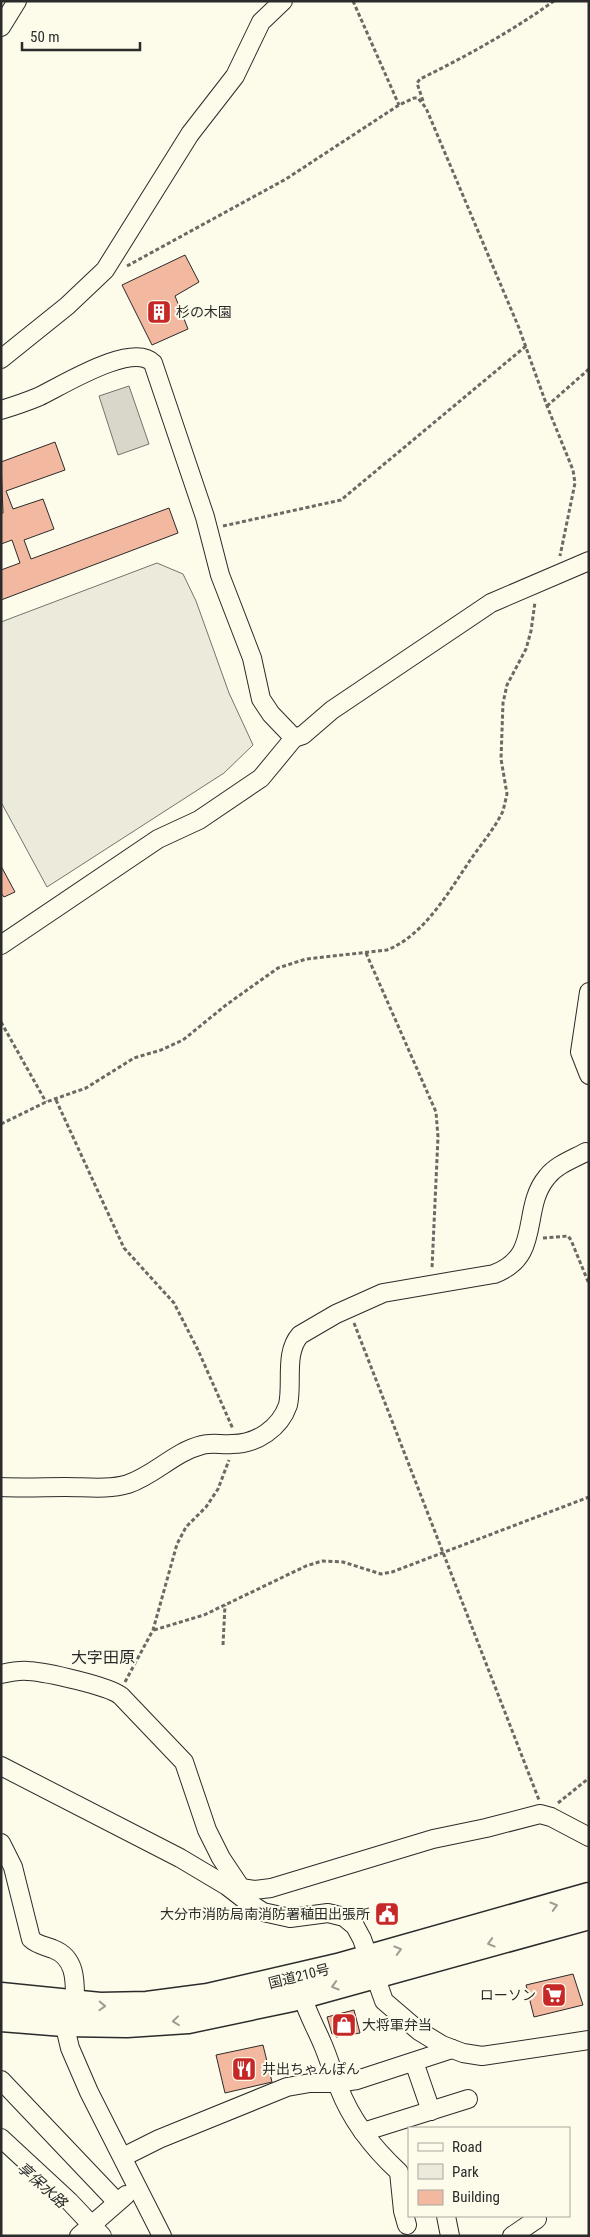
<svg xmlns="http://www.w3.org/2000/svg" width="590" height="2237" viewBox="0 0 590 2237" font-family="'Roboto Condensed','Noto Sans JP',sans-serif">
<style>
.green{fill:#ecebdb;stroke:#74746e}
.water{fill:#d8d7c9;stroke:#74746e}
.building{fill:#f2b8a0;stroke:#2b2b2b}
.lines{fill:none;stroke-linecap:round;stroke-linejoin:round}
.minor-casing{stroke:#2b2b2b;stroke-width:20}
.highway-casing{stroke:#2b2b2b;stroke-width:29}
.path{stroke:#6a6964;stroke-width:3;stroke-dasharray:4 2.5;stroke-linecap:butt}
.minor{stroke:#fdfbea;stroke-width:18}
.highway{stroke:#fdfbea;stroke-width:26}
.oneway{stroke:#9e9d94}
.labels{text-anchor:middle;stroke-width:4;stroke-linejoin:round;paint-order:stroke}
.poi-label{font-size:14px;fill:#2b2b2b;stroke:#fdfbea;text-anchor:start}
.street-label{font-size:14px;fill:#2b2b2b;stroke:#fdfbea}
.water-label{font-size:15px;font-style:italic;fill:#2b2b2b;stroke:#fdfbea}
.quarter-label{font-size:16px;fill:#2b2b2b;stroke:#fdfbea}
</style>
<rect width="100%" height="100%" fill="#fdfbea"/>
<path class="green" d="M157 563 183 574 196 601 229 693 253 745 224 773 47 887 1 802V622Z"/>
<path class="water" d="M129 386 149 444 118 455 99 396Z"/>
<g class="building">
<path d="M185 255 199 282 175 296 188 329 152 345 122 285Z"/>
<path d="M55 442 65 470 6 491 13 509 43 499 54 529 24 540 31 559 169 508 178 533 1 600V570L20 563 12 540 1 544V514L3 513 1 462Z"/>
<path d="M1 866 15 892 4 897 1 893Z"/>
<path d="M573 1974 583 2005 534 2017 526 1985Z"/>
<path d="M354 2010 360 2033 336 2037 335 2033 332 2034 327 2017Z"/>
<path d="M263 2045 272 2082 225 2093 216 2055Z"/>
</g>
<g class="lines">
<defs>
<g id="minor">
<path d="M1 27 17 1"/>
<path d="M1 359 67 306 105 270 190 134 235 76 261 22 283 1"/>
<path d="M1 410C14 406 26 402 38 397 60 387 132 341 153 363L205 517 220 575 252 658 261 699 271 714 294 738 261 778 199 820 158 839 1 945"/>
<path d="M294 738 303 735 332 710 491 603 589 561"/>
<path d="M589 992 580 1052 589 1075"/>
<path d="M1 1487C23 1488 45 1487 66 1487 86 1487 108 1490 128 1484 155 1475 174 1452 202 1445 212 1442 222 1445 232 1444 257 1444 280 1428 288 1405 293 1383 284 1353 300 1335L336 1314 383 1293 494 1274C543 1256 520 1209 547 1177 556 1165 573 1159 586 1152"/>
<path d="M1 1674C10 1672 19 1670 28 1671 46 1672 109 1686 121 1696L184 1762 207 1830 221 1858 241 1888 240 1893"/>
<path d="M1 1766 180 1858 227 1886 249 1903 263 1912 290 1918 328 1913 344 1917 355 1926 362 1939 384 2001 419 2031 442 2045 463 2053 482 2056 589 2040"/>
<path d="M1 1843 13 1867 31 1939C37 1945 46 1946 53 1949 77 1958 75 1983 75 2004"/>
<path d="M241 1888 254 1890 271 1888 433 1839 486 1828 540 1814 551 1817 589 1837"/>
<path d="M302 1995C307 2013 316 2028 323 2045 329 2059 333 2074 339 2088 352 2122 373 2148 399 2172L403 2211 407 2225"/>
<path d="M64 2023 70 2048 89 2092 162 2236"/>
<path d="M414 2062 431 2111"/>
<path d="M1 2080 117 2202"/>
<path d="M363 2132 468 2099"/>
<path d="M1 2138 69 2201 102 2236"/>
<path d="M123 2157 159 2139 287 2087 310 2083H337L357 2080 452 2049"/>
<path d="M446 2216 450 2236"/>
<path d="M79 2236 126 2195"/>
<path d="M512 2236 537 2219"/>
</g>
<g id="highway">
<path d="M1 1996 100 2006 147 2005 208 1997 338 1967 589 1896"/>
<path d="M1 2018 64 2023 127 2024 188 2020 292 1998 589 1916"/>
</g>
</defs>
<use href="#minor" class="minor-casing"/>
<use href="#highway" class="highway-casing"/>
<g class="path">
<path d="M353 1 399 105"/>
<path d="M423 101 417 83 420 79C467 56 512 31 554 1"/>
<path d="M127 266 286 179 399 105 414 98H418L426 108 519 328 547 406 573 470 575 483 560 556"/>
<path d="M547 406 589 369"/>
<path d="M223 526 341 500 526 346"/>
<path d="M366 953 436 1112 438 1137 432 1268"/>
<path d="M1 1022 46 1102"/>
<path d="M56 1100 124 1248 174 1303 198 1350 233 1429"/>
<path d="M1 1124 46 1102 86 1088 134 1058 161 1050 183 1040 226 1005 278 968 306 959 387 950C425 935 449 891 471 859 482 843 495 828 503 811L507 794 501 759 503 703 507 685 526 649 531 631 535 602"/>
<path d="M543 1238 568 1236 571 1240 589 1284"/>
<path d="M354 1323 539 1800"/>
<path d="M154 1630 204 1615 306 1566 322 1561 343 1562 381 1574 392 1572 589 1497"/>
<path d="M223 1645 225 1605"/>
<path d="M125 1682 153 1630 177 1544 186 1527 206 1507 218 1489 229 1460"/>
<path d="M558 1803 589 1778"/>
</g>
<use href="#minor" class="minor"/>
<use href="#highway" class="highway"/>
</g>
<defs><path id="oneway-chevron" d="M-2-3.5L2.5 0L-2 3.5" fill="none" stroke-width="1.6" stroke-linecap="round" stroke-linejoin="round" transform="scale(1.25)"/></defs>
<g class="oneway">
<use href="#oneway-chevron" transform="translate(554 1906) rotate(-16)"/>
<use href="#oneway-chevron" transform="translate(491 1943) rotate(164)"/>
<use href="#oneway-chevron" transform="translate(398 1950) rotate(-16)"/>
<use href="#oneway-chevron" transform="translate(335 1986) rotate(164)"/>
<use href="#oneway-chevron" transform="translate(102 2006) rotate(2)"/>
<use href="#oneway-chevron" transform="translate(176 2021) rotate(174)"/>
</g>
<defs>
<symbol id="building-square" viewBox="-11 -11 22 22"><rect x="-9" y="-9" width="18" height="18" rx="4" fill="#c62828" stroke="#fdfbea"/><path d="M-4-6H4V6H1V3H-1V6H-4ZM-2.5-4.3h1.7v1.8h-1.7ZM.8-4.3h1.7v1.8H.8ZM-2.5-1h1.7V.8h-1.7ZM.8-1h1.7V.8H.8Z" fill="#fff"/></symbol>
<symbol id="civic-square" viewBox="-11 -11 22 22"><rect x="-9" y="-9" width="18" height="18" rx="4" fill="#c62828" stroke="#fdfbea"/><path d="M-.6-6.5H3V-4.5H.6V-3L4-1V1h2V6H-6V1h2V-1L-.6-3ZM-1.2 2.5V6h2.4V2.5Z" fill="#fff"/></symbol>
<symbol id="supermarket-square" viewBox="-11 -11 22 22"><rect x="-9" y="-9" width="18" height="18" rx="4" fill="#c62828" stroke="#fdfbea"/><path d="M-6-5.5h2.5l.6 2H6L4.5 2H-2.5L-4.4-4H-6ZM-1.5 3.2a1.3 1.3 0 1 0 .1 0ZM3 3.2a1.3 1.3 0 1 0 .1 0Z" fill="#fff"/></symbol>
<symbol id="shop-square" viewBox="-11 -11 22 22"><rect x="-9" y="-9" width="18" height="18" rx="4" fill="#c62828" stroke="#fdfbea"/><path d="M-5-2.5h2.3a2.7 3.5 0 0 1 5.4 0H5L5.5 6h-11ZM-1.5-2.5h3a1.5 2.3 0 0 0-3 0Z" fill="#fff"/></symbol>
<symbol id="restaurant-square" viewBox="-11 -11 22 22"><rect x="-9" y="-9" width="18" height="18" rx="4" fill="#c62828" stroke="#fdfbea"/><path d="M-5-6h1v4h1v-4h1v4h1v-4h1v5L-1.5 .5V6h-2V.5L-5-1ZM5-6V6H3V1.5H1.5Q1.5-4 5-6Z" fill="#fff"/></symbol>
</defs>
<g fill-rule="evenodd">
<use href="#building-square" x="145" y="298" width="28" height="28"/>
<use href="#civic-square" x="373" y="1900" width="28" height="28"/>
<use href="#supermarket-square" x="540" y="1981" width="28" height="28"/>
<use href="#shop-square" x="330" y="2011" width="28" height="28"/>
<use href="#restaurant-square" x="230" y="2055" width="28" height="28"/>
</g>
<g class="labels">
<g class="poi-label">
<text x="176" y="317">杉の木園</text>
<text x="370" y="1919" text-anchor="end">大分市消防局南消防署稙田出張所</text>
<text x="536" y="2000" text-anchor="end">ローソン</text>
<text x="362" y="2030">大将軍弁当</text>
<text x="262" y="2074">井出ちゃんぽん</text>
</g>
<g class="street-label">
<text transform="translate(299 1976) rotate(-14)" y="5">国道210号</text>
</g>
<g class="water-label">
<text transform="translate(42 2185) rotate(42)" y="5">享保水路</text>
</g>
<g class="quarter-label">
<text x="103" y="1663">大字田原</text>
</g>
</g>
<rect width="590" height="2237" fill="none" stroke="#2b2b2b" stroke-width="5"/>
<rect x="408" y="2127" width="162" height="90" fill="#fdfbea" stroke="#a9a89e"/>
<rect x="418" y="2143" width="25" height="8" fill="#fdfbea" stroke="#a9a89e"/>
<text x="452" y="2152" font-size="15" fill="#2b2b2b">Road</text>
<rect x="418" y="2164" width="25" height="15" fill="#ecebdb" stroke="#a9a89e"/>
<text x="452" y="2177" font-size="15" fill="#2b2b2b">Park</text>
<rect x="418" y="2190" width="25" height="15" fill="#f2b8a0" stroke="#a9a89e"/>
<text x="452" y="2202" font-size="15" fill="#2b2b2b">Building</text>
<path d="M22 42v8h118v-8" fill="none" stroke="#2b2b2b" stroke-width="2.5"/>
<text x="30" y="42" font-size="15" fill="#2b2b2b" stroke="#fdfbea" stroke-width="4" paint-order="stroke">50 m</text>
</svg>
